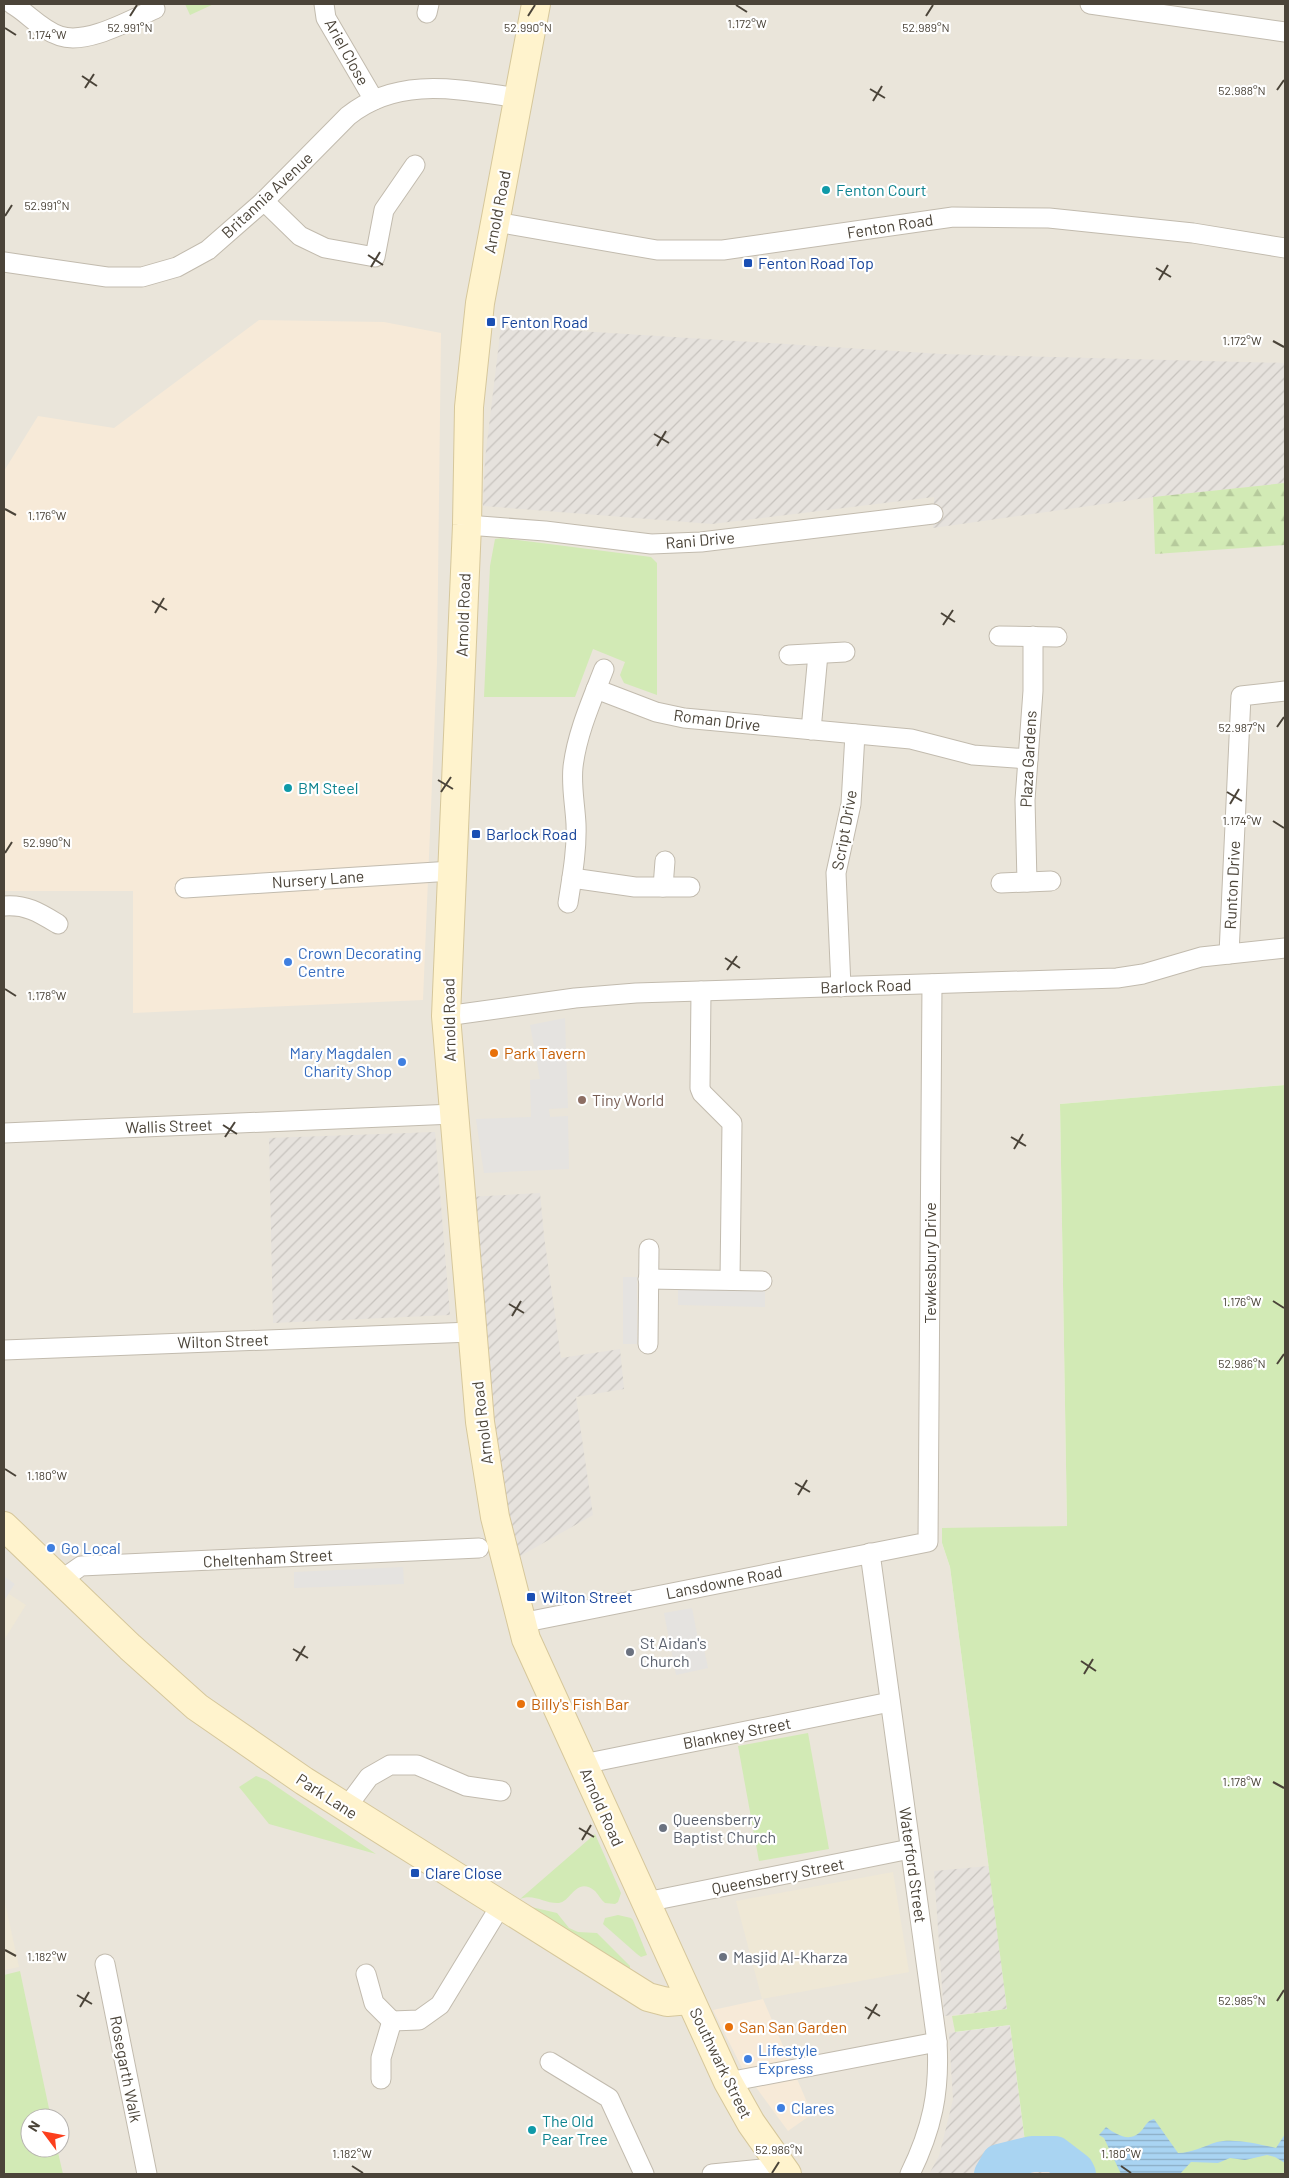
<svg xmlns="http://www.w3.org/2000/svg" width="1289" height="2178" viewBox="0 0 1289 2178" font-family="Barlow,sans-serif">
<style>
.residential{fill:#eae5da;fill-rule:evenodd}
.commercial{fill:#f7ead8}
.industrial{fill:url(#industrial-furrows)}
.education{fill:#efe8d6}
.green{fill:#d2eab5}
.forest{fill:url(#forest-firs)}
.parking{fill:#e5e3e0}
.water{fill:url(#water-rules)}
.lines{fill:none;stroke-linecap:round;stroke-linejoin:round}
.river{stroke:#a9d4f2;stroke-width:36}
.street-casing{stroke:#c2bbae;stroke-width:21}
.secondary-casing{stroke:#d6c79b;stroke-width:30}
.street{stroke:#fff;stroke-width:19}
.secondary{stroke:#fff3cd;stroke-width:28}
.ticks{fill:none;stroke:#4b4439;stroke-width:2}
.culture-dot{fill:#0f9aa8;stroke:#fff;stroke-width:2}
.transit-dot{fill:#1a4fb4;stroke:#fff;stroke-width:2}
.shop-dot{fill:#3f7fe0;stroke:#fff;stroke-width:2}
.food-dot{fill:#e8710a;stroke:#fff;stroke-width:2}
.education-dot{fill:#8d6e63;stroke:#fff;stroke-width:2}
.worship-dot{fill:#6b7280;stroke:#fff;stroke-width:2}
.labels{text-anchor:middle;stroke-width:4.5;stroke-linejoin:round;paint-order:stroke}
.street-label{font-size:16px;fill:#4b4439;stroke:#fff}
.culture-label{font-size:16px;fill:#0d838f;stroke:#fff;text-anchor:start}
.transit-label{font-size:16px;fill:#164399;stroke:#fff;text-anchor:start}
.shop-label{font-size:16px;fill:#366cbe;stroke:#fff;text-anchor:start}
.food-label{font-size:16px;fill:#c56008;stroke:#fff;text-anchor:start}
.education-label{font-size:16px;fill:#785e54;stroke:#fff;text-anchor:start}
.worship-label{font-size:16px;fill:#5b616d;stroke:#fff;text-anchor:start}
.ticks-label{font-size:12px;text-anchor:middle;fill:#4b4439;stroke:#fff;stroke-width:4.5;stroke-linejoin:round;paint-order:stroke}
</style>
<defs>
<pattern id="industrial-furrows" width="10" height="10" patternUnits="userSpaceOnUse" patternTransform="scale(1.25)"><rect width="10" height="10" fill="#e6e2dd"/><path d="M-1 1l2-2M0 10L10 0M9 11l2-2" fill="none" stroke="#c7c3be"/></pattern>
<pattern id="forest-firs" width="22" height="20" patternUnits="userSpaceOnUse" patternTransform="scale(1.25)"><rect width="22" height="20" fill="#d2eab5"/><path d="M5 1l3.5 6h-7zM16 11l3.5 6h-7z" fill="#b6ca9c"/></pattern>
<pattern id="water-rules" width="6" height="5" patternUnits="userSpaceOnUse" patternTransform="scale(1.25)"><rect width="6" height="5" fill="#a9d4f2"/><path d="M0 2.5h6" fill="none" stroke="#8caec5"/></pattern>
</defs>
<rect width="100%" height="100%" fill="#f6f3ec"/>
<path class="residential" d="M4 4H1285V1085L1060 1104 1067 1526 942 1529V1543L950 1567 1007 2009 953 2016 955 2032 1025 2142 1053 2143 1078 2156 1089 2174H4ZM30 2118H60V2148H30Z"/>
<g class="commercial">
<path d="M259 320 384 322 441 333 437 663 423 1000 133 1013V891H4V471L38 416 114 428Z"/>
<path d="M763 1999 812 2114 788 2131 742 2068 713 2010Z"/>
</g>
<g class="industrial">
<path d="M501 326 941 354 1285 363V483L1153 497 933 528 934 497 712 524 483 506 485 459Z"/>
<path d="M435 1132 450 1315 273 1323 269 1138Z"/>
<path d="M540 1193 544 1236 561 1358 620 1349 624 1389 576 1397 593 1515 515 1559 500 1481 468 1197Z"/>
<path d="M989 1866 1007 2009 944 2016 934 1871Z"/>
<path d="M1010 2025 1025 2142 999 2152 983 2174H929L939 2156 953 2100 949 2033Z"/>
<path d="M1039 2161 1063 2174H1015L1017 2172Z"/>
</g>
<g class="education">
<path d="M4 1576 15 1584 9 1594 26 1605 4 1640Z"/>
<path d="M893 1872 909 1972 762 1999 736 1901Z"/>
<path d="M4 1898 19 1967 4 1970Z"/>
</g>
<g class="green">
<path d="M185 4H214L190 15Z"/>
<path d="M503 538 651 557 657 563V695L624 683 620 675 625 662 593 649 575 697H484L490 566 495 539Z"/>
<path d="M1285 1085V2174H1089L1078 2156 1053 2143 1025 2142 1010 2025 955 2032 952 2016 1007 2009 950 1567 942 1543V1528L1067 1526 1060 1104Z"/>
<path d="M808 1733 829 1849 759 1861 738 1746Z"/>
<path d="M256 1776 267 1780 376 1854 269 1824 239 1787Z"/>
<path d="M595 1834 621 1893 618 1902 615 1904 605 1903C601 1900 599 1895 595 1891 576 1876 571 1902 559 1903 545 1904 534 1893 520 1899Z"/>
<path d="M527 1906 557 1913 569 1928 578 1932 597 1933 630 1966V1969L627 1970Z"/>
<path d="M618 1915 631 1918 633 1920 647 1955 641 1957 637 1954 603 1924 605 1918Z"/>
<path d="M20 1971 51 2118H30V2148H57L63 2174H4V1975Z"/>
</g>
<path class="forest" d="M1285 483V545L1155 554 1153 497Z"/>
<g class="parking">
<path d="M565 1018 568 1108 549 1109 550 1117 568 1116 569 1169 484 1173 476 1119 531 1117 530 1080 540 1079 530 1025Z"/>
<rect x="623" y="1277" width="14" height="67"/>
<path d="M678 1288 765 1290V1307L678 1305Z"/>
<path d="M403 1567 404 1584 294 1588V1572Z"/>
<path d="M4 1576 15 1584 4 1601Z"/>
<path d="M692 1608 699 1644H703L708 1668 676 1675 664 1613Z"/>
</g>
<path class="water" d="M1154 2119 1178 2153C1192 2153 1204 2146 1217 2142 1234 2138 1259 2144 1276 2148L1285 2134V2163L1275 2157 1267 2155 1245 2160 1230 2158 1218 2163 1191 2162 1180 2174H1121L1104 2138 1099 2135 1106 2127C1118 2136 1131 2143 1142 2130 1146 2125 1147 2121 1154 2119Z"/>
<g class="lines">
<path class="river" d="M992 2174 999 2162 1032 2154H1055L1076 2170 1078 2174"/>
<defs>
<g id="street">
<path d="M12 4C28 13 41 30 60 36 87 45 130 20 155 9"/>
<path d="M324 4 326 18 374 100"/>
<path d="M1090 4 1285 32"/>
<path d="M427 13 429 4"/>
<path d="M264 201 300 236 325 248 375 257 384 210 415 165"/>
<path d="M496 222 657 250H723L953 217 1049 218 1193 233 1285 248"/>
<path d="M4 262 107 277H142L177 267 208 250 264 201 348 116C399 75 460 90 519 98"/>
<path d="M467 525 545 531 651 544 701 542 933 514"/>
<path d="M999 636 1057 637"/>
<path d="M789 655 845 652"/>
<path d="M596 689 656 712 684 718 911 739 973 755 1028 759"/>
<path d="M811 730 818 654"/>
<path d="M572 878 635 887H690"/>
<path d="M1027 882 1025 800 1033 691V636"/>
<path d="M1001 883 1051 881"/>
<path d="M663 887 665 861"/>
<path d="M185 888 452 871"/>
<path d="M568 903C572 877 577 851 576 824 575 804 571 786 573 767 577 733 592 700 604 669"/>
<path d="M4 906C26 904 40 913 58 924"/>
<path d="M1229 954 1241 696 1285 691"/>
<path d="M841 987 836 873 851 804 855 734"/>
<path d="M701 991 700 1088 702 1093 732 1123 730 1280"/>
<path d="M446 1016 575 998 636 993 1117 978 1143 974 1201 957 1285 948"/>
<path d="M4 1133 454 1114"/>
<path d="M648 1279 762 1281"/>
<path d="M648 1344 649 1249"/>
<path d="M4 1350 472 1332"/>
<path d="M870 1553 937 2042C940 2092 932 2129 910 2174"/>
<path d="M61 1580 81 1566 479 1548"/>
<path d="M521 1623 928 1542 932 984"/>
<path d="M583 1764 890 1702"/>
<path d="M346 1808 369 1777 390 1765H417L466 1786 501 1791"/>
<path d="M646 1902 910 1849"/>
<path d="M105 1964 147 2174"/>
<path d="M366 1974 374 2003 392 2021 419 2020 440 2005 501 1905"/>
<path d="M550 2062 609 2098 644 2174"/>
<path d="M381 2079V2058L392 2021"/>
<path d="M728 2082 937 2042"/>
<path d="M712 2174 782 2167"/>
</g>
<g id="secondary">
<path d="M536 4 480 303 469 407 467 525 446 1016 480 1422 495 1517 526 1639 728 2082 751 2123 787 2174"/>
<path d="M4 1526 130 1647 197 1707 304 1781 648 1997 667 2002 690 2000"/>
</g>
</defs>
<use href="#street" class="street-casing"/>
<use href="#secondary" class="secondary-casing"/>
<use href="#street" class="street"/>
<use href="#secondary" class="secondary"/>
</g>
<path class="ticks" d="M736 5 747 12M130 16 137 5M528 16 535 5M926 16 933 5M5 28 16 35M82 76 97 86M85 88 94 74M870 89 885 98M1277 90 1284 80M873 101 882 86M5 216 12 205M368 255 383 265M371 267 380 252M1156 268 1171 277M1159 280 1168 265M1273 341 1284 347M654 434 669 443M657 446 666 431M5 509 16 515M152 601 167 610M155 613 164 598M941 613 955 622M943 625 953 610M1277 727 1284 717M438 780 453 789M441 792 451 777M1227 792 1242 801M1230 804 1239 789M1273 821 1284 828M5 853 12 842M725 958 740 968M727 970 737 956M5 989 16 996M223 1125 237 1134M225 1137 235 1122M1011 1137 1026 1146M1014 1149 1023 1134M1273 1301 1284 1308M509 1304 524 1313M512 1316 521 1301M1277 1364 1284 1354M5 1469 16 1476M795 1483 810 1492M798 1495 807 1480M293 1649 308 1658M296 1661 305 1646M1081 1661 1096 1671M1084 1674 1093 1659M1273 1782 1284 1788M579 1828 594 1837M582 1840 591 1825M5 1950 16 1956M77 1995 92 2004M1277 2001 1284 1990M80 2007 89 1992M865 2007 880 2016M868 2019 877 2004M352 2166 363 2173M1121 2166 1131 2173M772 2173 779 2162"/>
<g class="culture-dot">
<circle cx="826" cy="190" r="5"/>
<circle cx="288" cy="788" r="5"/>
<circle cx="532" cy="2130" r="5"/>
</g>
<g class="transit-dot">
<rect x="743" y="258" width="10" height="10" rx="2.5"/>
<rect x="486" y="317" width="10" height="10" rx="2.5"/>
<rect x="471" y="829" width="10" height="10" rx="2.5"/>
<rect x="526" y="1592" width="10" height="10" rx="2.5"/>
<rect x="410" y="1868" width="10" height="10" rx="2.5"/>
</g>
<g class="shop-dot">
<circle cx="288" cy="962" r="5"/>
<circle cx="402" cy="1062" r="5"/>
<circle cx="51" cy="1548" r="5"/>
<circle cx="748" cy="2059" r="5"/>
<circle cx="781" cy="2108" r="5"/>
</g>
<g class="food-dot">
<circle cx="494" cy="1053" r="5"/>
<circle cx="521" cy="1704" r="5"/>
<circle cx="729" cy="2027" r="5"/>
</g>
<circle class="education-dot" cx="582" cy="1100" r="5"/>
<g class="worship-dot">
<circle cx="630" cy="1652" r="5"/>
<circle cx="663" cy="1828" r="5"/>
<circle cx="723" cy="1957" r="5"/>
</g>
<g class="labels">
<g class="street-label">
<text transform="translate(347 52) rotate(61)" y="6">Ariel Close</text>
<text transform="translate(267 195) rotate(-43)" y="6">Britannia Avenue</text>
<text transform="translate(497 212) rotate(-79)" y="6">Arnold Road</text>
<text transform="translate(890 226) rotate(-9)" y="6">Fenton Road</text>
<text transform="translate(700 540) rotate(-5)" y="6">Rani Drive</text>
<text transform="translate(463 615) rotate(-88)" y="6">Arnold Road</text>
<text transform="translate(717 720) rotate(7)" y="6">Roman Drive</text>
<text transform="translate(1028 759) rotate(-87)" y="6">Plaza Gardens</text>
<text transform="translate(844 830) rotate(-80)" y="6">Script Drive</text>
<text transform="translate(318 879) rotate(-4)" y="6">Nursery Lane</text>
<text transform="translate(1232 885) rotate(-87)" y="6">Runton Drive</text>
<text transform="translate(866 986) rotate(-2)" y="6">Barlock Road</text>
<text transform="translate(449 1020) rotate(-91)" y="6">Arnold Road</text>
<text transform="translate(169 1126) rotate(-2)" y="6">Wallis Street</text>
<text transform="translate(930 1263) rotate(-90)" y="6">Tewkesbury Drive</text>
<text transform="translate(223 1341) rotate(-2)" y="6">Wilton Street</text>
<text transform="translate(482 1423) rotate(-97)" y="6">Arnold Road</text>
<text transform="translate(268 1558) rotate(-3)" y="6">Cheltenham Street</text>
<text transform="translate(724 1582) rotate(-11)" y="6">Lansdowne Road</text>
<text transform="translate(737 1733) rotate(-11)" y="6">Blankney Street</text>
<text transform="translate(327 1796) rotate(33)" y="6">Park Lane</text>
<text transform="translate(602 1807) rotate(66)" y="6">Arnold Road</text>
<text transform="translate(913 1865) rotate(82)" y="6">Waterford Street</text>
<text transform="translate(778 1876) rotate(-11)" y="6">Queensberry Street</text>
<text transform="translate(721 2063) rotate(64)" y="6">Southwark Street</text>
<text transform="translate(126 2069) rotate(79)" y="6">Rosegarth Walk</text>
</g>
<g class="culture-label">
<text x="836" y="196">Fenton Court</text>
<text x="298" y="794">BM Steel</text>
<text x="542" y="2127">The Old<tspan x="542" dy="18">Pear Tree</tspan></text>
</g>
<g class="transit-label">
<text x="758" y="269">Fenton Road Top</text>
<text x="501" y="328">Fenton Road</text>
<text x="486" y="840">Barlock Road</text>
<text x="541" y="1603">Wilton Street</text>
<text x="425" y="1879">Clare Close</text>
</g>
<g class="shop-label">
<text x="298" y="959">Crown Decorating<tspan x="298" dy="18">Centre</tspan></text>
<text x="392" y="1059" text-anchor="end">Mary Magdalen<tspan x="392" dy="18">Charity Shop</tspan></text>
<text x="61" y="1554">Go Local</text>
<text x="758" y="2056">Lifestyle<tspan x="758" dy="18">Express</tspan></text>
<text x="791" y="2114">Clares</text>
</g>
<g class="food-label">
<text x="504" y="1059">Park Tavern</text>
<text x="531" y="1710">Billy's Fish Bar</text>
<text x="739" y="2033">San San Garden</text>
</g>
<g class="education-label">
<text x="592" y="1106">Tiny World</text>
</g>
<g class="worship-label">
<text x="640" y="1649">St Aidan's<tspan x="640" dy="18">Church</tspan></text>
<text x="673" y="1825">Queensberry<tspan x="673" dy="18">Baptist Church</tspan></text>
<text x="733" y="1963">Masjid Al-Kharza</text>
</g>
</g>
<g class="ticks-label">
<text x="747" y="28">1.172°W</text>
<text x="130" y="32">52.991°N</text>
<text x="528" y="32">52.990°N</text>
<text x="926" y="32">52.989°N</text>
<text x="47" y="39">1.174°W</text>
<text x="1242" y="95">52.988°N</text>
<text x="47" y="210">52.991°N</text>
<text x="1242" y="345">1.172°W</text>
<text x="47" y="520">1.176°W</text>
<text x="1242" y="732">52.987°N</text>
<text x="1242" y="825">1.174°W</text>
<text x="47" y="847">52.990°N</text>
<text x="47" y="1000">1.178°W</text>
<text x="1242" y="1306">1.176°W</text>
<text x="1242" y="1368">52.986°N</text>
<text x="47" y="1480">1.180°W</text>
<text x="1242" y="1786">1.178°W</text>
<text x="47" y="1961">1.182°W</text>
<text x="1242" y="2005">52.985°N</text>
<text x="779" y="2154">52.986°N</text>
<text x="352" y="2158">1.182°W</text>
<text x="1121" y="2158">1.180°W</text>
</g>
<rect width="1289" height="2178" fill="none" stroke="#4b4439" stroke-width="10"/>
<g transform="translate(45 2133) rotate(302)"><circle r="24" fill="#ffffff" stroke="#b7b4b0"/>
<path d="M0-4L9 19L0 12L-9 19Z" fill="#fc3f1d"/>
<text y="-8" font-size="14" font-weight="bold" text-anchor="middle" fill="#4b4439">N</text>
</g>
</svg>
